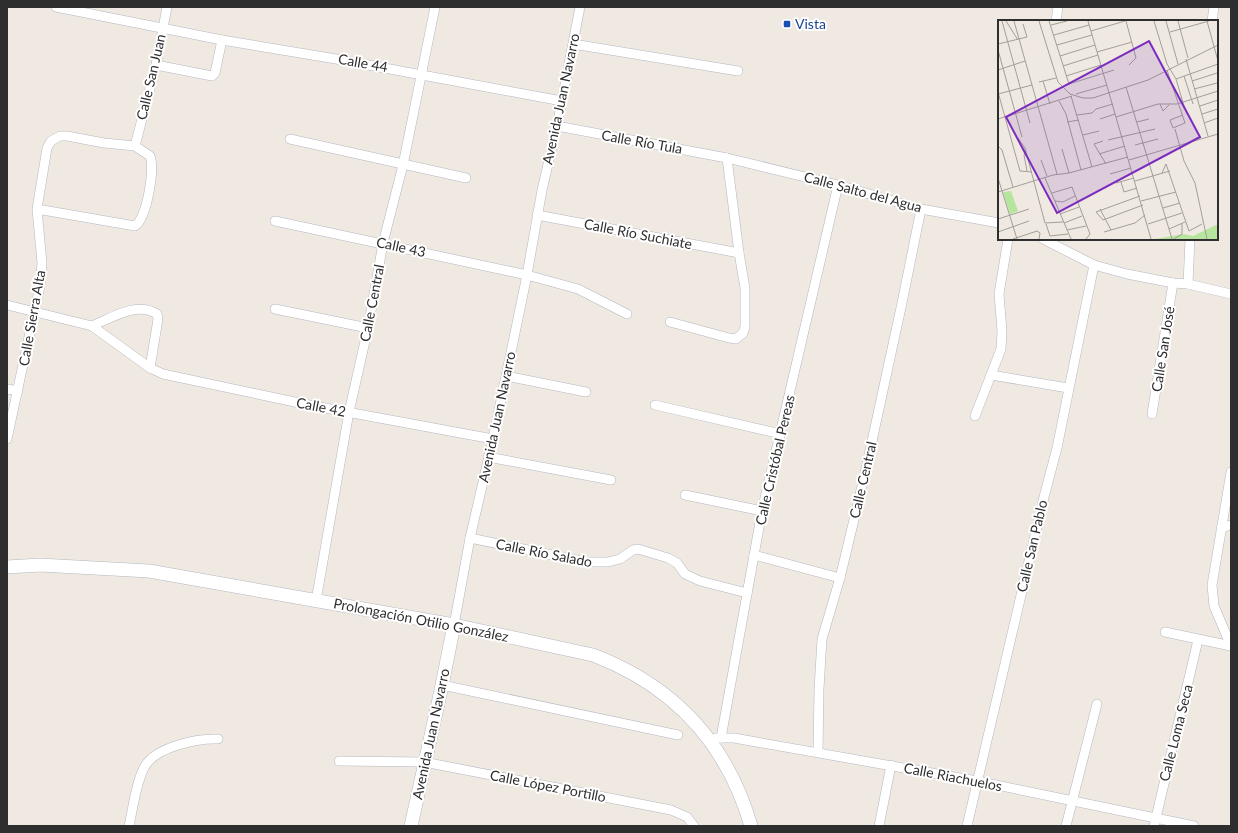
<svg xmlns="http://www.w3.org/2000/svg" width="1238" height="833" viewBox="0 0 1238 833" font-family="Lato,sans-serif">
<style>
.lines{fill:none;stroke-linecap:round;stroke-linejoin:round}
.street-casing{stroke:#b4b7c1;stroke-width:10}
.secondary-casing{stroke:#b4b7c1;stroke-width:14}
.street{stroke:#fff;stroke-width:9}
.secondary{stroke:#fff;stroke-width:13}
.transit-dot{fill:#1a4fb4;stroke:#fff;stroke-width:1.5}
.labels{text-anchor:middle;stroke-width:4;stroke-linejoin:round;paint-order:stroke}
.transit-label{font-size:14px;fill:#164399;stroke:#fff;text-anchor:start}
.street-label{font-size:14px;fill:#2e2e2e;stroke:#fff}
.inset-road{fill:none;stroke:#a29e99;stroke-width:1}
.view{fill:#7b2cbf;fill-opacity:0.15;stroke:#7b2cbf;stroke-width:2}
.inset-edge{fill:none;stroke:#2e2e2e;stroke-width:2}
</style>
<rect width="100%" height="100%" fill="#efe9e1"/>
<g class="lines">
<defs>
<g id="street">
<path d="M56 7 222 40 336 59 562 101"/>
<path d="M1056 21 1058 7"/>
<path d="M1212 21 1214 7"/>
<path d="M573 44 738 71"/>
<path d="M156 65 212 76 215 73 222 40"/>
<path d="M557 126 727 158 838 185 921 209 999 223"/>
<path d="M290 139 466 178"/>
<path d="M135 146 156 65 167 7"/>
<path d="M537 215 739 253"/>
<path d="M275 221 527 275 578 289 627 314"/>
<path d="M1043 239 1094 265 1127 274 1173 283 1188 284 1231 294"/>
<path d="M1188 284 1190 239"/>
<path d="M7 305 92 326 150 368 163 374 309 405 493 439"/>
<path d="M275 309 368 328"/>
<path d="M670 322 729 338 736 339 743 333 745 327V288L739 253 727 158"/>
<path d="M92 326C111 318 137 301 157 314L158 319 150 368"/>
<path d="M991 375 1068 388"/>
<path d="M506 376 586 392"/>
<path d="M7 389 18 391"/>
<path d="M655 405 781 434"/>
<path d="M1152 414 1173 283"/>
<path d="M975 416 1001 349 1002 331 999 294 1008 239"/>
<path d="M7 439 40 286 42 263 37 209 47 148 51 141 60 136H67L104 143 135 146 150 156C155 169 147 218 135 226L37 209"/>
<path d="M488 457 611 480"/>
<path d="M685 495 762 511"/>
<path d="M1221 528 1231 525"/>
<path d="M470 538 586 562H608L620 559 633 550 638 549 668 558 677 563 685 574 700 581 747 593"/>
<path d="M754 555 840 578"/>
<path d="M316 601 349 412 368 328 383 243 403 165 435 7"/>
<path d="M454 625 470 538 493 439 527 275 542 190 557 126 580 7"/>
<path d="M1165 632 1231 646"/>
<path d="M1231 646 1214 606 1212 585 1231 472"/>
<path d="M442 685 678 735"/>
<path d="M716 738H734L977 781 1194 826"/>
<path d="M721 738 762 511 838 185"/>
<path d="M818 752 819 689 822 639 840 578 864 478 902 303 921 209"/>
<path d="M339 761 424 762 671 810 687 817 694 826"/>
<path d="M129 826C133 808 136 782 145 766 156 747 198 738 218 739"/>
<path d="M879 826 891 765"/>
<path d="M967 826 1044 497 1057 448 1094 265"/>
<path d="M1066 826 1097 704"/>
<path d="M1154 826 1198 640"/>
</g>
<g id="secondary">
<path d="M7 567 40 565 149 571 454 625 593 655C674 686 727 743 751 826"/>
<path d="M411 826 441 690 454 625"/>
</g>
</defs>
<use href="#street" class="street-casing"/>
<use href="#secondary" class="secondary-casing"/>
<use href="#street" class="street"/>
<use href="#secondary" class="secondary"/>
</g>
<rect class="transit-dot" x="783" y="20" width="8" height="8" rx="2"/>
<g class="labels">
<g class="transit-label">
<text x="795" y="29">Vista</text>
</g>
<g class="street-label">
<text transform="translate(363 63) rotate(10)" y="5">Calle 44</text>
<text transform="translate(151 77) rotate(-77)" y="5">Calle San Juan</text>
<text transform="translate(561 99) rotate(-78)" y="5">Avenida Juan Navarro</text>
<text transform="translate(642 142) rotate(10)" y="5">Calle Río Tula</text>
<text transform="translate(863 192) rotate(15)" y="5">Calle Salto del Agua</text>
<text transform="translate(638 234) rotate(11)" y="5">Calle Río Suchiate</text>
<text transform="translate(401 247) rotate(12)" y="5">Calle 43</text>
<text transform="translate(372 303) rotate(-79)" y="5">Calle Central</text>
<text transform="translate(32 318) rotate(-80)" y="5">Calle Sierra Alta</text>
<text transform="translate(1163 349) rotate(-81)" y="5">Calle San José</text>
<text transform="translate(321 407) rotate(11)" y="5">Calle 42</text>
<text transform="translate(497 417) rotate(-78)" y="5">Avenida Juan Navarro</text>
<text transform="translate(775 460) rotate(-77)" y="5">Calle Cristóbal Pereas</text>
<text transform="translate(863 480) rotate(-77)" y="5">Calle Central</text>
<text transform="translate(1032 546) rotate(-77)" y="5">Calle San Pablo</text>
<text transform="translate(544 553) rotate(11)" y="5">Calle Río Salado</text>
<text transform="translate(421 620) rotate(11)" y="5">Prolongación Otilio González</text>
<text transform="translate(1176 733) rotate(-76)" y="5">Calle Loma Seca</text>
<text transform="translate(431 734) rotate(-78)" y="5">Avenida Juan Navarro</text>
<text transform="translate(953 777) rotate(11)" y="5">Calle Riachuelos</text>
<text transform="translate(548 786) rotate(11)" y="5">Calle López Portillo</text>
</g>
</g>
<g transform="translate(998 20)">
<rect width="220" height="220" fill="#efe9e1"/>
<path d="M13 171 20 191 12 194 5 172ZM218 205 220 206V219H157L186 214 195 216Z" fill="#b6e59e"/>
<path class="inset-road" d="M4 1 32 103M8 1 20 20M16 1 59 154M41 1 60 62 72 74 85 78H95L150 60 220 25M51 1 71 64 116 50M90 1 111 73M128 1 138 38 131 45M156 1 169 44 178 59 186 86M168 1 180 44M180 1 190 38M209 1 220 41M53 5 69 1M93 11 127 1M172 12 211 1M56 15 91 5M0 24 29 17 25 4M59 25 94 15M0 30 24 117M99 32 134 22M62 36 97 25M188 39 210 116M65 46 100 35M220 47V69M0 50 27 41M169 50 187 103 175 108 172 100 185 95M68 56 103 45M186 56 195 84M178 59 220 44M45 61 52 84M194 61 219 53M41 62 58 58M128 67 174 219M196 69 219 63M0 72 22 151 34 152M111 73 153 219M0 74 34 65M78 74 109 65M73 76 94 147M61 81 68 94 83 150M162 84 165 91 171 85M202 86 220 80M204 94 220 89M79 95 94 93 98 89 115 84M118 97 160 84H179L220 71M0 99 74 76M102 99 117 94M69 102 81 100M139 102 151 99M206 103 220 98M177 109 186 141 197 163 209 219M85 115 101 111M20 118 27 128 47 203 65 202M110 120 157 109M105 121 96 124 108 144M137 125 160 119M0 126 4 130 15 167M64 129 71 153M28 131 26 135 29 151M101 134 127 126M43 140 49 156M131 140 220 114M164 153 168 144 191 211 204 204M112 154 133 148M0 158 19 219M47 158 73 219M137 161 172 151M123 162 126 172 139 168M118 163 136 158M0 172 55 155 71 153 130 137M54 173 74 167 92 214 88 219M142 176 98 192 105 200 145 185M57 181 65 182 77 176M143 181 178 172M165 188 182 183M102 189 113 210M62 194 81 187M0 199 31 189M66 203 84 196M48 204 52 216 70 214M150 204 184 193M171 209 187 202M69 210 88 206M0 212 31 201M106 212 137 203 147 195M15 219 39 211 42 213 41 219M176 219 184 214V204"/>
<path class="view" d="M151 21 202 117 59 193 8 97Z"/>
<rect width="220" height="220" class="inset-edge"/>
</g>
<rect width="1238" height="833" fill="none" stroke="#2e2e2e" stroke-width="16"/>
</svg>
